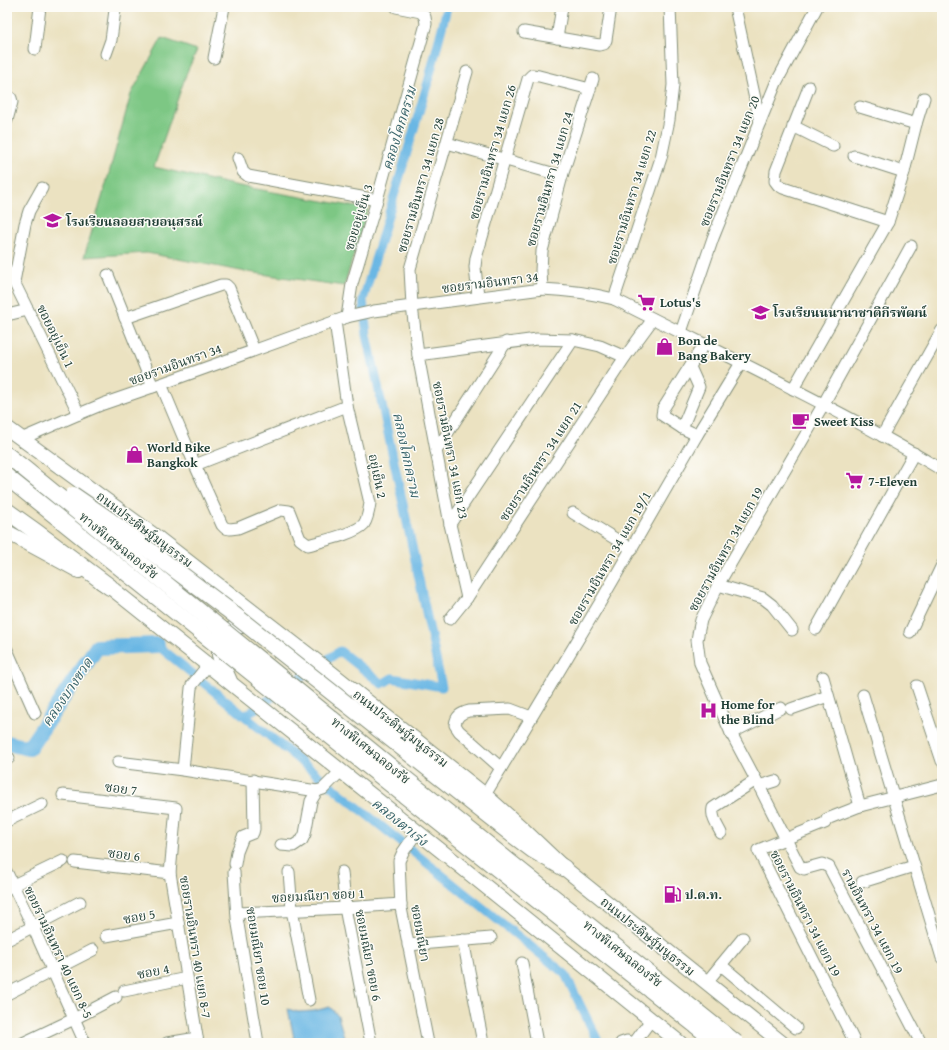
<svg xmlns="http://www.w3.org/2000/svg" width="949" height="1050" viewBox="0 0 949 1050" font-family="'Gentium Book Plus','Noto Serif Thai',serif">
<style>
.green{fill:#7dc784;stroke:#4e825c}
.water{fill:#6bb7e4;stroke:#457a8c}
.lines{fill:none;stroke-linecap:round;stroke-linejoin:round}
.canal{stroke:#6bb7e4;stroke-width:9}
.river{stroke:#6bb7e4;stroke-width:16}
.minor-casing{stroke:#85907a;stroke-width:13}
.major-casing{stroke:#85907a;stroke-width:16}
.highway-casing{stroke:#85907a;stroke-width:18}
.minor{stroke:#fff;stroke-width:11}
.major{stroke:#fff;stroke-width:14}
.highway{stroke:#fff;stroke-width:16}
.highway-bridge-casing{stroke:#85907a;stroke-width:18;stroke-linecap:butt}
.highway-bridge{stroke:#fff;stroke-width:16}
.labels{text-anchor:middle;stroke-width:3;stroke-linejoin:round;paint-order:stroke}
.street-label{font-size:13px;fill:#1f3d34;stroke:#fdfcf7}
.poi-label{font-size:13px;font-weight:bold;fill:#1f3d34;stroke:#fdfcf7;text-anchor:start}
.water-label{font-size:14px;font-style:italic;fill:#366269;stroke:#fdfcf7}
</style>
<rect width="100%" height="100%" fill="#fdfcf7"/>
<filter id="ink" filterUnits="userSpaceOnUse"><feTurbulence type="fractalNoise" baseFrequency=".025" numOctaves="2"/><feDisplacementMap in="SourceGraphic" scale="8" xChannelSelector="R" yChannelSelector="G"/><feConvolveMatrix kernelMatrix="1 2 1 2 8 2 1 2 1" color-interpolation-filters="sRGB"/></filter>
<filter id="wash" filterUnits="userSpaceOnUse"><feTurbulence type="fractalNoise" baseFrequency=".012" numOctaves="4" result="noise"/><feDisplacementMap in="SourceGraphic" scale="16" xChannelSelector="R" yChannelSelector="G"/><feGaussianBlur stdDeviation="0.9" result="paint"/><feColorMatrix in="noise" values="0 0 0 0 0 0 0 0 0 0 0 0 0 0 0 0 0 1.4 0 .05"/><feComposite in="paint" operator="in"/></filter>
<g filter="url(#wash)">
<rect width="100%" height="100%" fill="#ebe2c1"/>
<path class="green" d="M162 38 197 50 187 72 154 167 234 185 368 209 344 286 241 271 147 253 84 257 106 184 131 94Z"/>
<path class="water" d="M330 1007 338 1016 346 1043H295L288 1009 298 1012 314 1011Z"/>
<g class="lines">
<g class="canal">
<path d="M157 645 299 760 565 974 599 1043"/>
<path d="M245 716 340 651 382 684 392 678 442 687 367 335 363 300 428 82 444 20 447 7"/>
</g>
<path class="river" d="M7 743 29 748 97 647 157 645"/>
</g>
</g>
<g filter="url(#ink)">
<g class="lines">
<defs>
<g id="minor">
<path d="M735 7 760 122"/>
<path d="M524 32 599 45 604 44 606 40 611 7"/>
<path d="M557 38 562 7"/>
<path d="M35 49 40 7"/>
<path d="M106 54 111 40 115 10"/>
<path d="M214 58 224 7"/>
<path d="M809 87 776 171 775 181 778 185 783 188 888 222"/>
<path d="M7 96 11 98 12 102 7 120"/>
<path d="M860 107 916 124"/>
<path d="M793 126 833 146"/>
<path d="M447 143 562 176"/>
<path d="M854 156 904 172"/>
<path d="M238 158 243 172 248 176 377 200"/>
<path d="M911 246 823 405 718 585 701 620 699 629 697 640 700 663 731 733 756 780 800 867 804 869 822 864 829 867 921 1043"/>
<path d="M7 272 14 282 79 414"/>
<path d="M108 275 153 387"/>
<path d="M14 282 25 224 29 211 42 188"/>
<path d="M542 289 541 271 542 251 562 176 593 79"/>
<path d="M478 296 475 267 476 258 528 79 532 75 539 76 590 89"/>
<path d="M614 299 661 158 669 120 673 85 670 7"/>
<path d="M7 315 28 310"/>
<path d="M347 317 352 284 377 200 426 24 425 17 421 12 396 7"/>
<path d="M125 318 221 285H226L229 288 254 350"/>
<path d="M681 332 713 238 760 122 776 83 817 7"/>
<path d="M418 355 537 339 573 340 600 346 625 357"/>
<path d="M161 384 195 465 222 525 225 528 230 529 238 528 281 510 289 511 300 539 308 545C322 541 355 534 364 524 368 518 369 510 370 503L347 406 335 321"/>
<path d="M793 389 888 222 904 172 916 124 924 98"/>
<path d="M682 428 699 387 690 367"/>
<path d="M697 435 682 428 662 415 663 409 704 344"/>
<path d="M882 436 942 330"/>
<path d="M21 439 79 414 103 404 161 384 347 317 374 311 542 289C568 290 589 293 614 299 724 355 836 407 942 470"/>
<path d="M436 451 506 342"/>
<path d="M195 465 347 406"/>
<path d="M573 513 632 549"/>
<path d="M450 524 573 340"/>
<path d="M718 585 763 598 772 605 792 630"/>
<path d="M467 598 450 524 418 355 412 306 410 269 467 72"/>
<path d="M450 619 467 598 625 357 653 319"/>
<path d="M816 629 914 453"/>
<path d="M910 632 942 565"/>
<path d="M7 650 35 713"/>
<path d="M823 677 860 806"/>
<path d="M917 686 942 761"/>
<path d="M863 695 942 958"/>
<path d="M791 709 828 696"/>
<path d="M731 733 781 708"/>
<path d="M7 759 9 758"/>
<path d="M118 762 183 770 317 791 323 789 341 771"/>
<path d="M501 768 459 731 455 725C456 716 461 713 469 711L510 709 531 717"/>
<path d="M183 770 191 688 192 685 208 665"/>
<path d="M759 786 775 781"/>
<path d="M63 795 176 808 170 873 198 1043"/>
<path d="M485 795 601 601 697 435 741 363"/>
<path d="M827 819 860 806 942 785"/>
<path d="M7 821 42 804"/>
<path d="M825 823 758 850 855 1043"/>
<path d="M417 832 403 852 399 861 401 908 428 1043"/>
<path d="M721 833C717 825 711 817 713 808L756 780"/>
<path d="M281 845 293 846 302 840 305 834 311 801 317 791"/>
<path d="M75 862 170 873"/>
<path d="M235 864 237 852 243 837 253 833 254 829 253 780"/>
<path d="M234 872 237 918 258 1043"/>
<path d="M289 872 292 910 309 1000"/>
<path d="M342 872 346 913 371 1043"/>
<path d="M7 873 33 927 85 1043"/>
<path d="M862 882 914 866"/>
<path d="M7 888 63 861"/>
<path d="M237 913 345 908 401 904"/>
<path d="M106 936 178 923"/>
<path d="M7 940 80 902"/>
<path d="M463 940 483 1043"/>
<path d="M408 945 491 938"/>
<path d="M522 963 537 1043"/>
<path d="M721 965 796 1028"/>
<path d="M706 983 743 938"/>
<path d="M124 991 187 978"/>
<path d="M7 994 93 950"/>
<path d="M23 1043 74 1019 116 997"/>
<path d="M167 1043 197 1038"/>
<path d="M621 1043 627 1041 633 1043"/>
<path d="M634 1043 651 1020"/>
</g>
<g id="major">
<path d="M7 428 159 539 319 663 485 795 524 830 564 868 782 1043"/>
<path d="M7 532 79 571"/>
<path d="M101 582 110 587 464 869 680 1043"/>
<path d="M230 681C227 673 221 664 219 655 219 652 219 648 220 645 223 628 239 625 254 625"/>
</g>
<g id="highway">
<path d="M7 455 21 466"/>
<path d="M7 511 35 531 110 587"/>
<path d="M348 705 509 832 533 850 564 868"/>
</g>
</defs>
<use href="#minor" class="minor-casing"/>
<use href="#major" class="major-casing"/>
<use href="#highway" class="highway-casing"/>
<use href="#minor" class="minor"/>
<use href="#major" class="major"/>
<use href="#highway" class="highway"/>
<defs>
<g id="highway-bridge">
<path d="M21 466 407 780 736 1043"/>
<path d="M7 477 398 790 718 1043"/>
<path d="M73 495 108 519 227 609 348 705"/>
</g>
</defs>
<use href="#highway-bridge" class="highway-bridge-casing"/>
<use href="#highway-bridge" class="highway-bridge"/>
</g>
</g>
<defs>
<symbol id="school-bare" viewBox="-9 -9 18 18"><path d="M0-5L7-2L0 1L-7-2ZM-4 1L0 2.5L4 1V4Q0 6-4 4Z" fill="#b5179e" stroke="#fdfcf7" stroke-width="2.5" paint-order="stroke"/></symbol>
<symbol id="supermarket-bare" viewBox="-9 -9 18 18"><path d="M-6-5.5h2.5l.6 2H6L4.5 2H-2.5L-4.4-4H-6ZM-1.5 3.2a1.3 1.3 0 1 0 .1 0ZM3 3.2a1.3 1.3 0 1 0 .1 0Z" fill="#b5179e" stroke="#fdfcf7" stroke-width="2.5" paint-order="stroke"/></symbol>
<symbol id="shop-bare" viewBox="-9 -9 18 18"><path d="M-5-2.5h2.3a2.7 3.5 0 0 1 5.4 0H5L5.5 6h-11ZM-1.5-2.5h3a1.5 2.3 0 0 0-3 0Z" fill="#b5179e" stroke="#fdfcf7" stroke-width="2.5" paint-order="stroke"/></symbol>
<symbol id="cafe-bare" viewBox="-9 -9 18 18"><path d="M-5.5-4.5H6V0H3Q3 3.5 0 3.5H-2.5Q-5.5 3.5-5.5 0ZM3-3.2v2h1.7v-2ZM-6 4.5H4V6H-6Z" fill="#b5179e" stroke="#fdfcf7" stroke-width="2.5" paint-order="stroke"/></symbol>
<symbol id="hospital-bare" viewBox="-9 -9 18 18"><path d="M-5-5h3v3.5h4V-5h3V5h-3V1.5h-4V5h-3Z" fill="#b5179e" stroke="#fdfcf7" stroke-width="2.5" paint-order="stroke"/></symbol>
<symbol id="fuel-bare" viewBox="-9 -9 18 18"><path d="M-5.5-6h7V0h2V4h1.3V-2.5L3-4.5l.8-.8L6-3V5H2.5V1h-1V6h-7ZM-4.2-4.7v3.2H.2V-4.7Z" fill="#b5179e" stroke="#fdfcf7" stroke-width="2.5" paint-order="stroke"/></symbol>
</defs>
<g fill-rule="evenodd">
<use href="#school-bare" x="40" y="208" width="25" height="25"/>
<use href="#supermarket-bare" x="634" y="290" width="25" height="25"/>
<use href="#school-bare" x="748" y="300" width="25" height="25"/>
<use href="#shop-bare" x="652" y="334" width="25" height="25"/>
<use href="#cafe-bare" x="788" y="408" width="25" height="25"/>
<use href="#shop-bare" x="122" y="442" width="25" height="25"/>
<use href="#supermarket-bare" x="842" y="468" width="25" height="25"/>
<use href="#hospital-bare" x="696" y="698" width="25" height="25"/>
<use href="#fuel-bare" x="660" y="882" width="25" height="25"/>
</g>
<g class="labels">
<g class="street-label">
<text transform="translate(492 152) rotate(-74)" y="5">ซอยรามอินทรา 34 แยก 26</text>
<text transform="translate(729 161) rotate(-68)" y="5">ซอยรามอินทรา 34 แยก 20</text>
<text transform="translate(549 179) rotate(-74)" y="5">ซอยรามอินทรา 34 แยก 24</text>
<text transform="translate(420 185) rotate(-74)" y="5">ซอยรามอินทรา 34 แยก 28</text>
<text transform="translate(631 197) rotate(-73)" y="5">ซอยรามอินทรา 34 แยก 22</text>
<text transform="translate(358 217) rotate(-73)" y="5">ซอยอยู่เย็น 3</text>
<text transform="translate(490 282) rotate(-7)" y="5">ซอยรามอินทรา 34</text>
<text transform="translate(56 336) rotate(64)" y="5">ซอยอยู่เย็น 1</text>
<text transform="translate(175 364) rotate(-20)" y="5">ซอยรามอินทรา 34</text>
<text transform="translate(451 450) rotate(79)" y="5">ซอยรามอินทรา 34 แยก 23</text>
<text transform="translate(540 461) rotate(-57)" y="5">ซอยรามอินทรา 34 แยก 21</text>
<text transform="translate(378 476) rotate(78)" y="5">อยู่เย็น 2</text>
<text transform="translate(145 529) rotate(37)" y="5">ถนนประดิษฐ์มนูธรรม</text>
<text transform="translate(119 545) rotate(39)" y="5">ทางพิเศษฉลองรัช</text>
<text transform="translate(725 549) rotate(-61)" y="5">ซอยรามอินทรา 34 แยก 19</text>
<text transform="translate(609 558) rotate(-60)" y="5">ซอยรามอินทรา 34 แยก 19/1</text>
<text transform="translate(401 728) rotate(38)" y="5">ถนนประดิษฐ์มนูธรรม</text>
<text transform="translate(371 750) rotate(39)" y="5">ทางพิเศษฉลองรัช</text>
<text transform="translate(121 788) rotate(7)" y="5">ซอย 7</text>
<text transform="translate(124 854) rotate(7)" y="5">ซอย 6</text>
<text transform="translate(318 895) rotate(-3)" y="5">ซอยมณียา ซอย 1</text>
<text transform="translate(806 913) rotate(63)" y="5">ซอยรามอินทรา 34 แยก 19</text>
<text transform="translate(139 916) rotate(-11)" y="5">ซอย 5</text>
<text transform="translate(873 921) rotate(62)" y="5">รามอินทรา 34 แยก 19</text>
<text transform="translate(421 933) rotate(80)" y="5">ซอยมณียา</text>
<text transform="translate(648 936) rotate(39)" y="5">ถนนประดิษฐ์มนูธรรม</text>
<text transform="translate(196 947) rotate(81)" y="5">ซอยรามอินทรา 40 แยก 8-7</text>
<text transform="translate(59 952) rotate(65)" y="5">ซอยรามอินทรา 40 แยก 8-5</text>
<text transform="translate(623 953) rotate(39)" y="5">ทางพิเศษฉลองรัช</text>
<text transform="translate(369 955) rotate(79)" y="5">ซอยมณียา ซอย 6</text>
<text transform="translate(259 956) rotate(81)" y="5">ซอยมณียา ซอย 10</text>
<text transform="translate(153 971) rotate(-11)" y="5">ซอย 4</text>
</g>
<g class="poi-label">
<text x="66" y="226">โรงเรียนลอยสายอนุสรณ์</text>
<text x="660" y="307">Lotus's</text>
<text x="773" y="317">โรงเรียนนนานาชาติกีรพัฒน์</text>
<text x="678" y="345">Bon de<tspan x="678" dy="15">Bang Bakery</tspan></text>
<text x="814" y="426">Sweet Kiss</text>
<text x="147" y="452">World Bike<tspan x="147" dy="15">Bangkok</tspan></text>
<text x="868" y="486">7-Eleven</text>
<text x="721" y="709">Home for<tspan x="721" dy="15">the Blind</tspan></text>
<text x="685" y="899">ป.ต.ท.</text>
</g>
<g class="water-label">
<text transform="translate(399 128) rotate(-73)" y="5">คลองโคกคราม</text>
<text transform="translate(407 455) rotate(78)" y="5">คลองโคกคราม</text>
<text transform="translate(67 692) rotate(-56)" y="5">คลองบางขวด</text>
<text transform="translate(400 822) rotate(39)" y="5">คลองตาเร่ง</text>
</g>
</g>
<rect width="949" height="1050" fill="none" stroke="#fdfcf7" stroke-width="24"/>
</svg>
